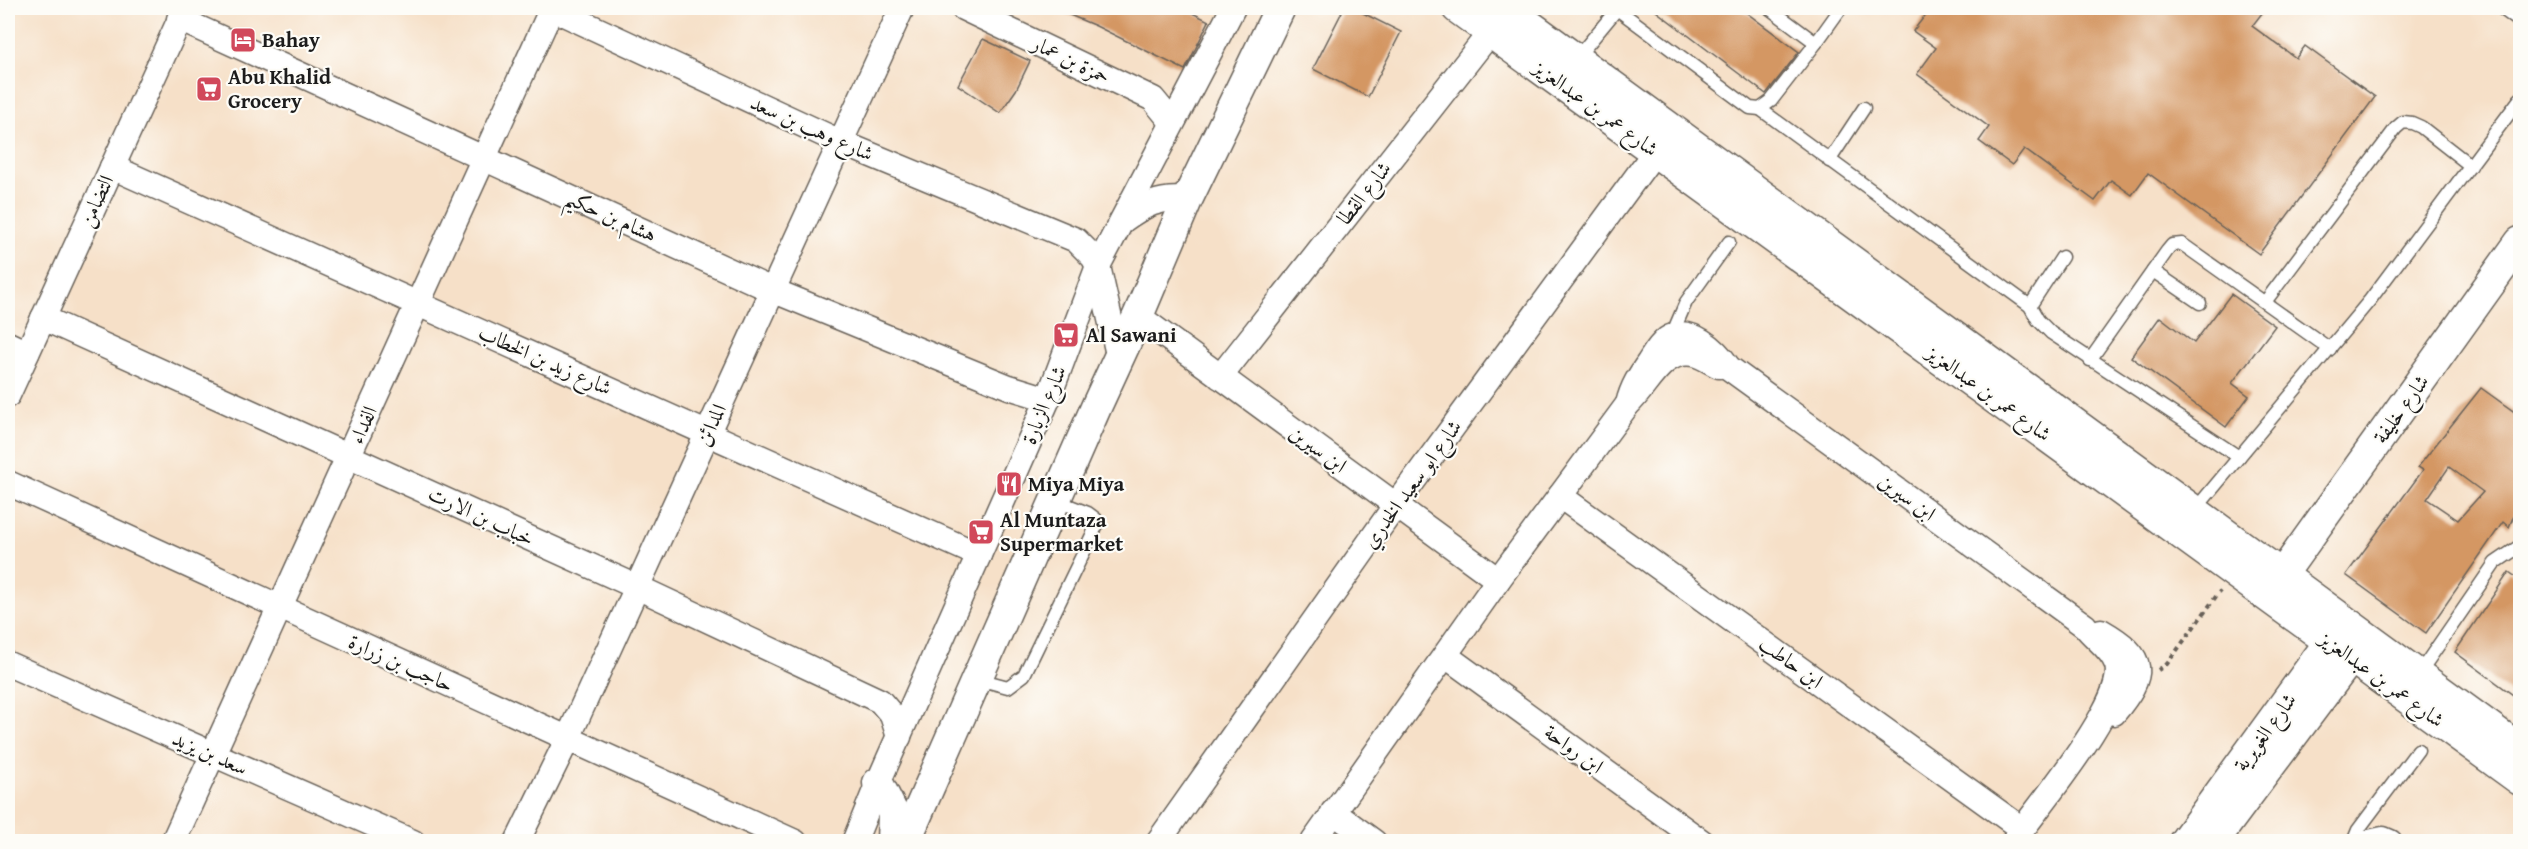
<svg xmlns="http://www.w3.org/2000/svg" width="2528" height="849" viewBox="0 0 2528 849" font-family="'Gentium Book Plus',Amiri,serif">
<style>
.building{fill:#d49763;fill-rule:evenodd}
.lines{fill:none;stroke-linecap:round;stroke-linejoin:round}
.service-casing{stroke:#686158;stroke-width:15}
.minor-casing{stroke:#686158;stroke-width:27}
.tertiary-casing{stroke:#686158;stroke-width:33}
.path{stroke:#686158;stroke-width:4;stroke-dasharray:4.5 4.5;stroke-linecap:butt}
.service{stroke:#fff;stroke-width:12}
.minor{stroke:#fff;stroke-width:24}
.tertiary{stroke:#fff;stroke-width:30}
.labels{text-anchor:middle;stroke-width:4.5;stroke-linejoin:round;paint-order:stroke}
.poi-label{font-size:21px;font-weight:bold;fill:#1c1c1c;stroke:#fdfcf7;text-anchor:start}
.street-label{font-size:21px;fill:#1c1c1c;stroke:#fdfcf7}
</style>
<rect width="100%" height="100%" fill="#fdfcf7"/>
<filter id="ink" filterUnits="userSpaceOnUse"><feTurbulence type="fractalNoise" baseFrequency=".0167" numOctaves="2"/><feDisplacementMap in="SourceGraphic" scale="12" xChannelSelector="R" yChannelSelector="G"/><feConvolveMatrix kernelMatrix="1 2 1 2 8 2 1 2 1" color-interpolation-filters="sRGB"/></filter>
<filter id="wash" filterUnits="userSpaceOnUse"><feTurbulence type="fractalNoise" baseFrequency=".008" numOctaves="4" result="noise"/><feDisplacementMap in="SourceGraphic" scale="24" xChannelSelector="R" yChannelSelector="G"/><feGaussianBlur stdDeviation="1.35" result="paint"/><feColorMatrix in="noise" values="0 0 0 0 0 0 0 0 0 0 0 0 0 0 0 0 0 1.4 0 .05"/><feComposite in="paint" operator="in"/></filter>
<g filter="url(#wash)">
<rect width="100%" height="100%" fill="#f6e0c8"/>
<g id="blocks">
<g class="building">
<path d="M1053 8H1182L1209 21 1185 70 1096 26Z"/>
<path d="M1344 8H1353L1401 32 1368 97 1313 69Z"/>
<path d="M1652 8H1740L1799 52 1766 94Z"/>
<path d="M1931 8H2266L2252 26 2296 58 2305 46 2375 97 2259 254 2148 173 2132 195 2111 180 2095 201 2024 149 2012 165 1979 141 1989 127 1917 74 1936 48 1913 31Z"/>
<path d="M983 39 1030 61 1016 90 1000 113 958 85Z"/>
<path d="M2231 294 2275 326 2232 383 2249 396 2226 427 2131 357 2160 317 2194 343Z"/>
<path d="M2481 388 2520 416V513L2516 510 2509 527 2503 522 2426 633 2346 575 2423 470 2418 467ZM2449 467 2483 492 2458 520 2427 499Z"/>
<path d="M2509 572 2520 580V700L2455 652Z"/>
</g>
</g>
</g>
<g filter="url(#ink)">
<use href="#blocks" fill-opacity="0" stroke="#686158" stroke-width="1.5"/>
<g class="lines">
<defs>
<g id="service">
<path d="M1769 8 1816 43 1841 8"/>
<path d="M2501 8 2520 22"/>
<path d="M1617 9 1750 108 1760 109 1771 101 1816 43"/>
<path d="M1575 60 1618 8"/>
<path d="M1760 109 2030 306 2038 320 2051 333 2239 457"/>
<path d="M1829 161 1864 108"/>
<path d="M2153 271 2200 303"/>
<path d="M2265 302 2396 128 2403 122 2412 123 2421 127 2471 166"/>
<path d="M2030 306 2062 257"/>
<path d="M1671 337 1686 302 1729 242"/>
<path d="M2090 360 2167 251 2172 245 2182 244 2330 349"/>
<path d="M2194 511 2370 300 2520 99"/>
<path d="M2418 675 2495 563 2520 546"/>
<path d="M978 679 1008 687 1024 675 1096 527V519L1088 513 1055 500"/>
<path d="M2353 842 2358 830 2418 750"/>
</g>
<g id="minor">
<path d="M551 8 840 142 1076 240 1093 257 1098 266 1119 359"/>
<path d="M963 8 1153 99 1172 122"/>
<path d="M179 19 772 290 1009 387 1048 399"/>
<path d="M112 167 979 555"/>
<path d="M1122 221C1143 206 1160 196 1187 200"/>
<path d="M1138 316 1498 580"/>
<path d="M43 318 637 587 880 701 892 715 899 737"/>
<path d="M8 344 27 353"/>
<path d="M1220 377 1500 20"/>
<path d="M8 395 185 8"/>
<path d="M1628 404C1632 387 1640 375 1649 362 1654 354 1659 345 1667 339 1690 324 1717 350 1729 368L2085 626C2095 639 2112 649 2117 665 2127 702 2036 809 2013 842"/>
<path d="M8 483 795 842"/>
<path d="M1560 496 2022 829"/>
<path d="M2101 631C2148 658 2146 674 2114 713"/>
<path d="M1446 656 1702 842"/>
<path d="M8 664 413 842"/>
<path d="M1333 812 1374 842"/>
<path d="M173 842 552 8"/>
<path d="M517 842 568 738 902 8"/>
<path d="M854 842 878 783 1048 399 1098 266 1233 8"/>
<path d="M1158 842 1395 506 1665 138"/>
<path d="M1313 842 1498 580 1628 404C1647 387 1662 348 1693 354 1703 356 1710 362 1719 366"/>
<path d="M2369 842 2383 839 2390 842"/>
</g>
<g id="tertiary">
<path d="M1457 8 2520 780"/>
<path d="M1506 8 2520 749"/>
<path d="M2281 576 2520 242"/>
<path d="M878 783 893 813 892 842"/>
<path d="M905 842 1097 405 1138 316 1187 200 1280 8"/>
<path d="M2184 842 2341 626"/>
<path d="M2213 842 2364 640"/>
</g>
</defs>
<use href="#service" class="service-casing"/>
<use href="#minor" class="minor-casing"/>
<use href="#tertiary" class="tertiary-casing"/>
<path class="path" d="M2158 670 2167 664 2220 591"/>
<use href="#service" class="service"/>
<use href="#minor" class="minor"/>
<use href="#tertiary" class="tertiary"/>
</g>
</g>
<defs>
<symbol id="hotel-square" viewBox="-11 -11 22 22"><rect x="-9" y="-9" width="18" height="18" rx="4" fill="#d1495b" stroke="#fdfcf7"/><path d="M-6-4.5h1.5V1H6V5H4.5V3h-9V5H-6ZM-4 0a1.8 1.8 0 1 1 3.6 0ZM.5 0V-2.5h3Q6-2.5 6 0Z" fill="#fff"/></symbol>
<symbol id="supermarket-square" viewBox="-11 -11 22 22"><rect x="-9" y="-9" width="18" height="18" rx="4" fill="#d1495b" stroke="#fdfcf7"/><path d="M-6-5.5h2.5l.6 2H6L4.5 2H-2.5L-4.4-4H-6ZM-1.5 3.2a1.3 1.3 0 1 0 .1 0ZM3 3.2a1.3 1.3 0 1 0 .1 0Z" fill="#fff"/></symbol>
<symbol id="restaurant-square" viewBox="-11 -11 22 22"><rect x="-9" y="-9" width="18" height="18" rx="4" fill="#d1495b" stroke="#fdfcf7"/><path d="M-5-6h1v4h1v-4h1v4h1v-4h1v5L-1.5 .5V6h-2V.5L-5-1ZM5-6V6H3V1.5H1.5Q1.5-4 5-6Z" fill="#fff"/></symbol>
</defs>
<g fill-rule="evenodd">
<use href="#hotel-square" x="228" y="25" width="30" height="30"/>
<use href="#supermarket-square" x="194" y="74" width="30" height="30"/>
<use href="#supermarket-square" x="1051" y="320" width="30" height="30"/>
<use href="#restaurant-square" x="994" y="469" width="30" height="30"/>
<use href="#supermarket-square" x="966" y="517" width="30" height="30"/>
</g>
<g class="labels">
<g class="poi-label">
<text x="262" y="47">Bahay</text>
<text x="228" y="84">Abu Khalid<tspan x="228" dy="24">Grocery</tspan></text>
<text x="1086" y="342">Al Sawani</text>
<text x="1028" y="491">Miya Miya</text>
<text x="1000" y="527">Al Muntaza<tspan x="1000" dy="24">Supermarket</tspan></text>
</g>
<g class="street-label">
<text transform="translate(1071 60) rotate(26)" y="7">حمزة بن عمار</text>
<text transform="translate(1596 108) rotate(36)" y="7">شارع عمر بن عبدالعزيز</text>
<text transform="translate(812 128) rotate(24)" y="7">شارع وهب بن سعد</text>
<text transform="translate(1364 193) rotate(-52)" y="7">شارع القطا</text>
<text transform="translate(96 201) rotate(-65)" y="7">التضامن</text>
<text transform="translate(611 216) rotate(24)" y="7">هشام بن حكيم</text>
<text transform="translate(545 360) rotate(24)" y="7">شارع زيد بن الخطاب</text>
<text transform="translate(1989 393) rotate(36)" y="7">شارع عمر بن عبدالعزيز</text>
<text transform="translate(1044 405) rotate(-67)" y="7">شارع الزبارة</text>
<text transform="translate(2401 409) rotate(-54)" y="7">شارع خليفة</text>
<text transform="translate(363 425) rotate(-66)" y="7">الفداء</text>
<text transform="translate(711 425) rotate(-65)" y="7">المدائن</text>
<text transform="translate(1318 449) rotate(36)" y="7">ابن سيرين</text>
<text transform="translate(1412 484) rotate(-54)" y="7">شارع ابو سعيد الخدري</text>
<text transform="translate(1907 497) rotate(36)" y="7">ابن سيرين</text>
<text transform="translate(481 516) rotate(25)" y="7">خباب بن الارت</text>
<text transform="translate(1791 662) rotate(36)" y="7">ابن حاطب</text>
<text transform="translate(401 663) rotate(24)" y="7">حاجب بن زرارة</text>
<text transform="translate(2382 679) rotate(36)" y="7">شارع عمر بن عبدالعزيز</text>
<text transform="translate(2265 732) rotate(-54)" y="7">شارع الغويرية</text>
<text transform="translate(1574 749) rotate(36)" y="7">ابن رواحة</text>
<text transform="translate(210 753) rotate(24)" y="7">سعد بن يزيد</text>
</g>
</g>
<rect width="2528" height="849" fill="none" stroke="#fdfcf7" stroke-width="30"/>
</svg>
